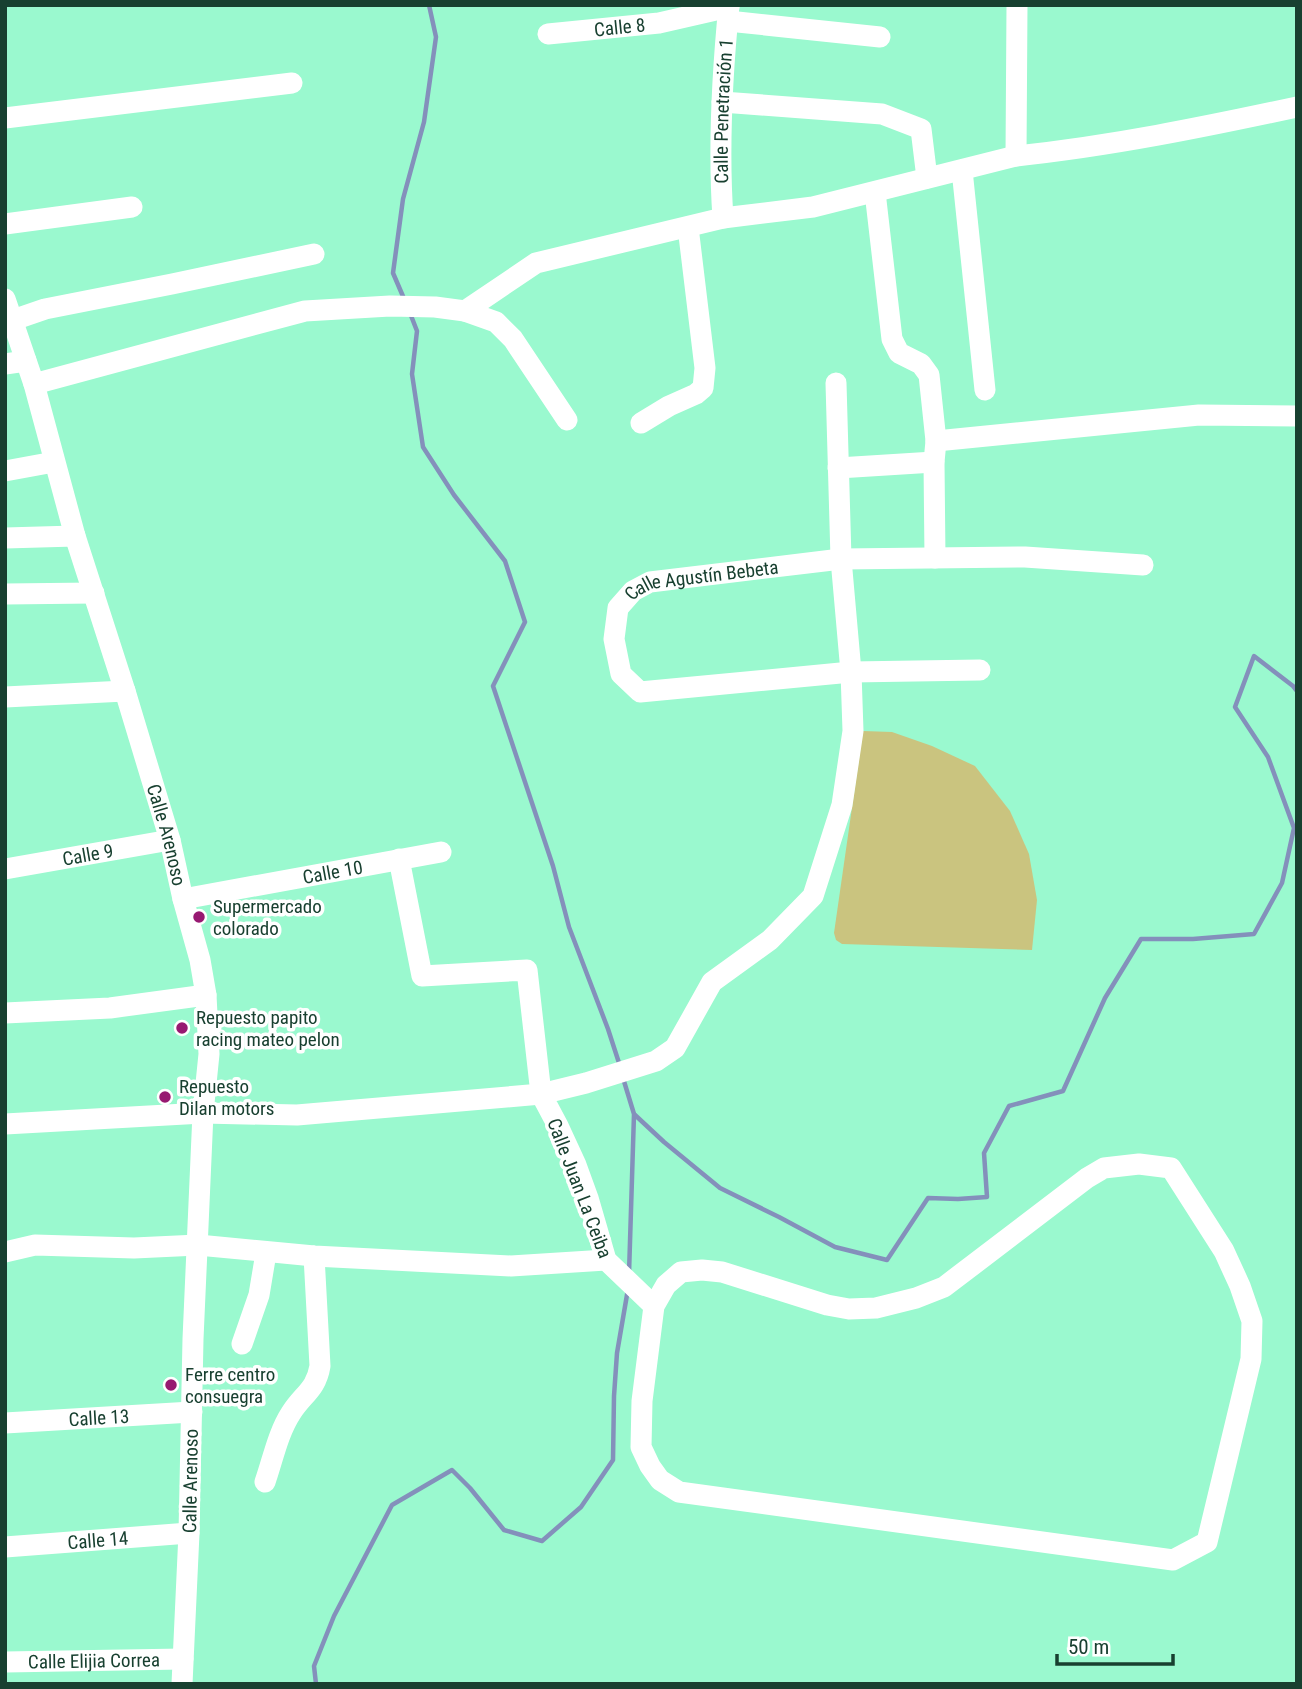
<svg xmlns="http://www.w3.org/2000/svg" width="1302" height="1689" viewBox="0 0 1302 1689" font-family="'Roboto Condensed',sans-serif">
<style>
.green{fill:#cac47f}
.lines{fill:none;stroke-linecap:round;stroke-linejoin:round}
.stream{stroke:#8490bb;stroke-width:4.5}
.minor{stroke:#fff;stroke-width:21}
.poi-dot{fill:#971971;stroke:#fff;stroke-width:2.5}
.labels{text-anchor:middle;stroke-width:7;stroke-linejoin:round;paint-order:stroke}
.street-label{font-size:19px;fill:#184030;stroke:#fff}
.poi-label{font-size:19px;fill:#184030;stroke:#fff;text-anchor:start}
</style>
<rect width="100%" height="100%" fill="#9af9cf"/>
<path class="green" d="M863 731 892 732 932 746 975 766 1010 811 1029 854 1037 900 1032 950 842 944 836 940 834 933Z"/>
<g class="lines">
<g class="stream">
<path d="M405 301 393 273 403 199 424 122 436 37 429 5"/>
<path d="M410 313 417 331 412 374 423 447 454 495 505 561 525 622 493 686 553 866 569 927 608 1029 620 1066"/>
<path d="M623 1078 634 1114 629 1274"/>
<path d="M635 1115 664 1142 720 1188 779 1217 835 1247 887 1260 928 1198 958 1199 987 1197 984 1153 1009 1106 1063 1091 1105 998 1141 939H1193L1254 934 1282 883 1294 828 1268 757 1235 707 1254 656 1293 686 1297 691"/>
<path d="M316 1684 314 1666 334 1616 392 1505 452 1470 470 1488 504 1530 542 1541 581 1507 613 1460 614 1396 617 1353 628 1289"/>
</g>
<g class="minor">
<path d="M728 21 880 37"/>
<path id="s1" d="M548 34 659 23 729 7"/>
<path d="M722 102 882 114 921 129 927 178"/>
<path d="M5 118 292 83"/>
<path d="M1016 156 1017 5"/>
<path d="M962 170 985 390"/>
<path d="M875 192 892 339 899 353 921 364 929 375 936 441 934 462 935 558"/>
<path id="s2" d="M723 218C718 147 722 76 729 5"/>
<path d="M5 224 132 207"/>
<path id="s3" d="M5 299 34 384 75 536 125 691 170 840 183 899 200 960 206 995 209 1054 203 1113 193 1339 189 1533 182 1684"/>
<path d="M465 311 496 322 513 339 567 420"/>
<path d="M13 320 45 309 172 284 314 254"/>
<path d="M5 364 26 361"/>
<path d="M34 384 305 311 390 306 435 307 465 311 536 263 723 218 813 207 1016 156C1111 146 1204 127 1297 107"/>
<path d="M641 423 669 406 696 394 703 388 705 368 688 227"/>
<path d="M936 441 1199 415 1297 416"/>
<path d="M838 468 934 462"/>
<path d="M5 471 54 462"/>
<path d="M5 538 75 536"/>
<path d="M5 594 94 593"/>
<path id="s4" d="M980 670 851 672 640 692 621 674 614 639 618 608 633 591 650 582 841 559 1025 557 1143 565"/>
<path d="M5 697 125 691"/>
<path id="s5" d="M5 869 170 840"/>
<path id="s6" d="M183 899 441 852"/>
<path d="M5 1013 110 1008 206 995"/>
<path d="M5 1124 203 1113 297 1115 541 1094 527 970 422 976 399 859"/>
<path d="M1139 1164 1171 1168 1224 1251 1240 1286 1252 1321 1251 1359 1207 1542 1173 1560 679 1492 660 1480 650 1466 641 1447 642 1401 654 1306 666 1285 681 1272 702 1270 722 1272 827 1305 849 1309 876 1308 916 1298 944 1287 1087 1178 1104 1168Z"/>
<path d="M5 1252 35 1245 134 1248 198 1245 314 1256 511 1266 606 1260"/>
<path d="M654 1306 606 1260 588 1198 576 1165 558 1126 541 1094 586 1083 656 1061 675 1048 712 982 770 940 813 896 842 805 853 731 851 672 841 559 836 383"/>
<path d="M242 1344 259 1295 266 1253"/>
<path id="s7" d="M5 1423 192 1412"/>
<path d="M265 1482C273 1459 278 1433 291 1413 303 1394 316 1390 320 1366L314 1256"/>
<path id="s8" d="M5 1547 189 1533"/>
<path id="s9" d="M5 1662 183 1659"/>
</g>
</g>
<g class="poi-dot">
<circle cx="199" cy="917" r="7"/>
<circle cx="182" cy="1028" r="7"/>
<circle cx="165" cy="1097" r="7"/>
<circle cx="171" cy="1385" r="7"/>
</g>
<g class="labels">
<g class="street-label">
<text dy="7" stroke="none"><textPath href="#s1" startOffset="72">Calle 8</textPath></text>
<text dy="7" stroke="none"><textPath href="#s2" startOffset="107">Calle Penetración 1</textPath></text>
<text dy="7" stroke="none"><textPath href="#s4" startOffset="527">Calle Agustín Bebeta</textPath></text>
<text dy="7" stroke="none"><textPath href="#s3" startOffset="560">Calle Arenoso</textPath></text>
<text dy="7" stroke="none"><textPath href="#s5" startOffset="84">Calle 9</textPath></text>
<text dy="7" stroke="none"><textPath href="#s6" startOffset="152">Calle 10</textPath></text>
<text transform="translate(580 1188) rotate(69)" y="7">Calle Juan La Ceiba</text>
<text dy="7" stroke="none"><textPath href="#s7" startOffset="94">Calle 13</textPath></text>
<text transform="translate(190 1481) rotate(-89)" y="7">Calle Arenoso</text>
<text dy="7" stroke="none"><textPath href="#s8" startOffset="93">Calle 14</textPath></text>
<text dy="7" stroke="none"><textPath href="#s9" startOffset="89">Calle Elijia Correa</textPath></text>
</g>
<g class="poi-label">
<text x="213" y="913">Supermercado<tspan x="213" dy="22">colorado</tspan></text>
<text x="196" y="1024">Repuesto papito<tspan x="196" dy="22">racing mateo pelon</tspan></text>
<text x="179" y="1093">Repuesto<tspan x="179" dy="22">Dilan motors</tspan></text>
<text x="185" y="1381">Ferre centro<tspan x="185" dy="22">consuegra</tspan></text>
</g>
</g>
<rect width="1302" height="1689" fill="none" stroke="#184030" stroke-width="14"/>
<path d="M1057 1654v10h116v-10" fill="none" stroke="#184030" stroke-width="3.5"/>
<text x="1068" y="1654" font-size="21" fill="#184030" stroke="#ffffff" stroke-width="5" paint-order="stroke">50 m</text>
</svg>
